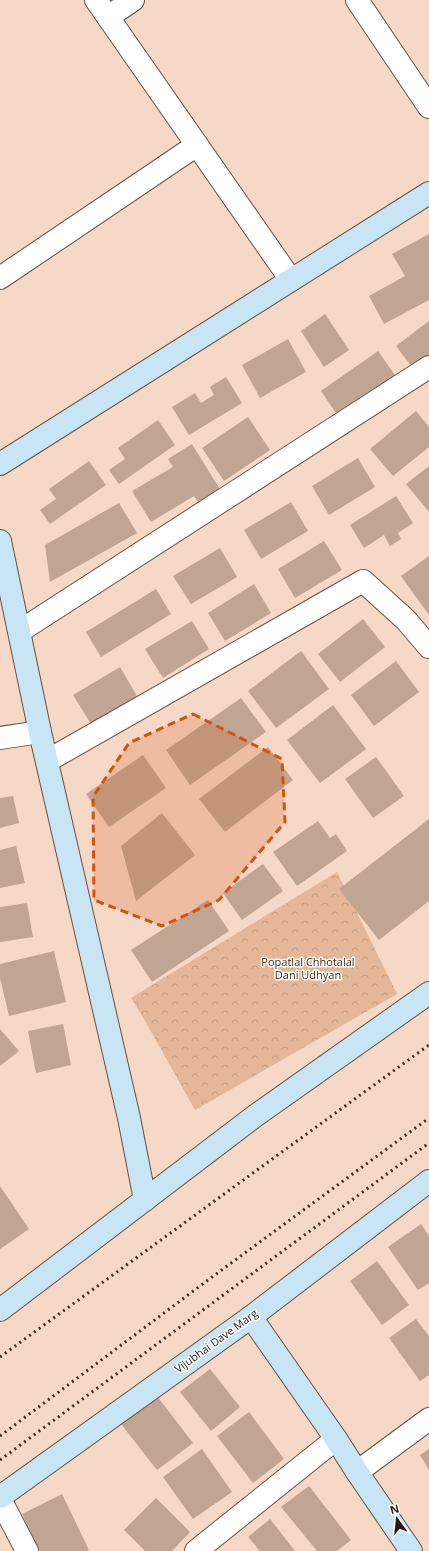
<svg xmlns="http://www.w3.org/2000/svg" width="429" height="1551" viewBox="0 0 429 1551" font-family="'Open Sans',sans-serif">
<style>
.park{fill:url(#park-crowns)}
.building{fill:#c0a593}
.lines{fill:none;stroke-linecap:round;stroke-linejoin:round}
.street-casing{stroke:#695141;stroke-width:24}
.secondary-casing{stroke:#695141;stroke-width:24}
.street{stroke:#fff;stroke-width:22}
.secondary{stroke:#c7e5f5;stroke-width:22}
.rail{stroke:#3e3129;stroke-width:3;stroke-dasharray:2 4;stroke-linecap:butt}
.marked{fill:#d4530d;fill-opacity:0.2;stroke:#d4530d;stroke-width:3;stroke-dasharray:8 5;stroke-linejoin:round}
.labels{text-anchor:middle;stroke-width:3;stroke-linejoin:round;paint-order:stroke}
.park-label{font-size:11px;fill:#48270d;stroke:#fff}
.street-label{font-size:11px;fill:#241a13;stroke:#fff}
</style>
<defs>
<pattern id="park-crowns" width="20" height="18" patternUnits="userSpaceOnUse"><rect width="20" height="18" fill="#e3b798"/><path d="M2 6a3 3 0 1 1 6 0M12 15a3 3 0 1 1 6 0" fill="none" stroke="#c39d82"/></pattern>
</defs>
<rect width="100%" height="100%" fill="#f5d8c6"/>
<path class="park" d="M337 872 397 994 195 1110 144 1019 131 998Z"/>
<g class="building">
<path d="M429 234V300L384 324 369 296 405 276 392 254Z"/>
<path d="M325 314 349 350 324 367 301 331Z"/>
<path d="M429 321V361L415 371 396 346Z"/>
<path d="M288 339 306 372 260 398 242 365Z"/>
<path d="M378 351 397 378 340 419 321 391Z"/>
<path d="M226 377 242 403 189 435 172 407 195 393 201 403 214 395 210 387Z"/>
<path d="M416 411 429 427V447L393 476 370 449Z"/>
<path d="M248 417 270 450 224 481 202 448Z"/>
<path d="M158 420 175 445 119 484 109 470 125 459 118 448Z"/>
<path d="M192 444 221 491 199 504 194 496 151 522 132 491 173 467 168 459Z"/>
<path d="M358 458 375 487 329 515 312 486Z"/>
<path d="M89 461 106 485 50 524 40 510 56 499 49 489Z"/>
<path d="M429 466V512L406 484Z"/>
<path d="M396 496 413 523 398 533 401 539 390 546 384 535 364 548 350 525Z"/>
<path d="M291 502 308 531 261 559 244 530Z"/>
<path d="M119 503 137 533 50 582 45 545Z"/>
<path d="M324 541 342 570 295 598 278 569Z"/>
<path d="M220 548 237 577 191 604 173 576Z"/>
<path d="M429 556V615L401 576Z"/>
<path d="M254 584 271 613 225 641 208 613Z"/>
<path d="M156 589 171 614 101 657 86 632Z"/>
<path d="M363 619 385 647 340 682 318 654Z"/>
<path d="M192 621 209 649 163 678 145 649Z"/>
<path d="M301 651 329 689 276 728 248 691Z"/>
<path d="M396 661 419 692 374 726 351 695Z"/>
<path d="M120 667 137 696 91 724 73 695Z"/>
<path d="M241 698 266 732 190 785 166 750Z"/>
<path d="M333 705 366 749 320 783 287 740Z"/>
<path d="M268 747 293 780 225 832 199 799Z"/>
<path d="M143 755 166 788 109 827 86 794Z"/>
<path d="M376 757 404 796 373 818 345 779Z"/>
<path d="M13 796 19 823 0 828V798Z"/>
<path d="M162 813 195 855 136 901 121 846Z"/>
<path d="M429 819V901L379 940 339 889Z"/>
<path d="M318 821 330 838 336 834 347 851 297 886 273 852Z"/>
<path d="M16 846 25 883 0 888V850Z"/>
<path d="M263 864 283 891 242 920 223 893Z"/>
<path d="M208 900 229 931 152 982 131 950Z"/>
<path d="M27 903 33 937 0 942V907Z"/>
<path d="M54 951 66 1002 9 1016 0 978V964Z"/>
<path d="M63 1024 71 1065 36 1073 28 1031Z"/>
<path d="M0 1029 19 1051 0 1066Z"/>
<path d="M0 1186 29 1229 0 1249Z"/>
<path d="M421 1224 429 1236V1283L418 1290 388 1247Z"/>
<path d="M377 1261 409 1305 382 1325 350 1281Z"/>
<path d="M416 1319 429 1336V1375L420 1381 389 1338Z"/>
<path d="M210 1369 240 1407 211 1431 180 1392Z"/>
<path d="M157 1396 193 1443 157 1470 121 1424Z"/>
<path d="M249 1412 284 1459 253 1483 217 1436Z"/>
<path d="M202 1449 232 1492 193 1519 163 1477Z"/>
<path d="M429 1449V1470L420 1455Z"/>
<path d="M309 1486 351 1540 337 1551H317L281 1507Z"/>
<path d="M62 1494 89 1550 87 1551H40L22 1514Z"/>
<path d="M156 1498 190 1532 172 1551H145L124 1530Z"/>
<path d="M270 1519 295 1551H260L248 1537Z"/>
</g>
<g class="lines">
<defs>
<g id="street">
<path d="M96 0 291 280"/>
<path d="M357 0 429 107"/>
<path d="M108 17 133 0"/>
<path d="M0 278 197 145"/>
<path d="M20 631 429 367"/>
<path d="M0 738 40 732"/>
<path d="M47 761 363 581 406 620 429 647"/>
<path d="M357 1472 429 1419"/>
<path d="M0 1499 27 1551"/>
<path d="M196 1551 336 1439"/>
</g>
<g id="secondary">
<path d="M0 464 429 193"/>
<path d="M0 541 40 732 129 1118 145 1200"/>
<path d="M0 1310 255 1116 429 993"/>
<path d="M251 1317 336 1439 357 1472 411 1551"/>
<path d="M0 1497 251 1317 429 1181"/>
</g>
</defs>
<use href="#street" class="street-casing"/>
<use href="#secondary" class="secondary-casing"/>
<use href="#street" class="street"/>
<use href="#secondary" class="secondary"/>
<g class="rail">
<path d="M0 1357 429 1045"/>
<path d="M0 1436 208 1280 429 1118"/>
<path d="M0 1460 429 1143"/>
</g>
</g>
<path class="marked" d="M193 714 282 759 285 822 219 900 162 926 94 900 93 797 129 743Z"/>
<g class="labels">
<g class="park-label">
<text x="308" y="966">Popatlal Chhotalal<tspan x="308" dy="13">Dani Udhyan</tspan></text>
</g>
<g class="street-label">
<text transform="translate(216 1341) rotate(-36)" y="4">Vijubhai Dave Marg</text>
</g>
</g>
<g transform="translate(397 1519) rotate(345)" stroke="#ffffff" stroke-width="3" paint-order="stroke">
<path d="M0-3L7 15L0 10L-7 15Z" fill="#241a13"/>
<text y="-6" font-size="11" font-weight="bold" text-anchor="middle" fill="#241a13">N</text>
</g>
</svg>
